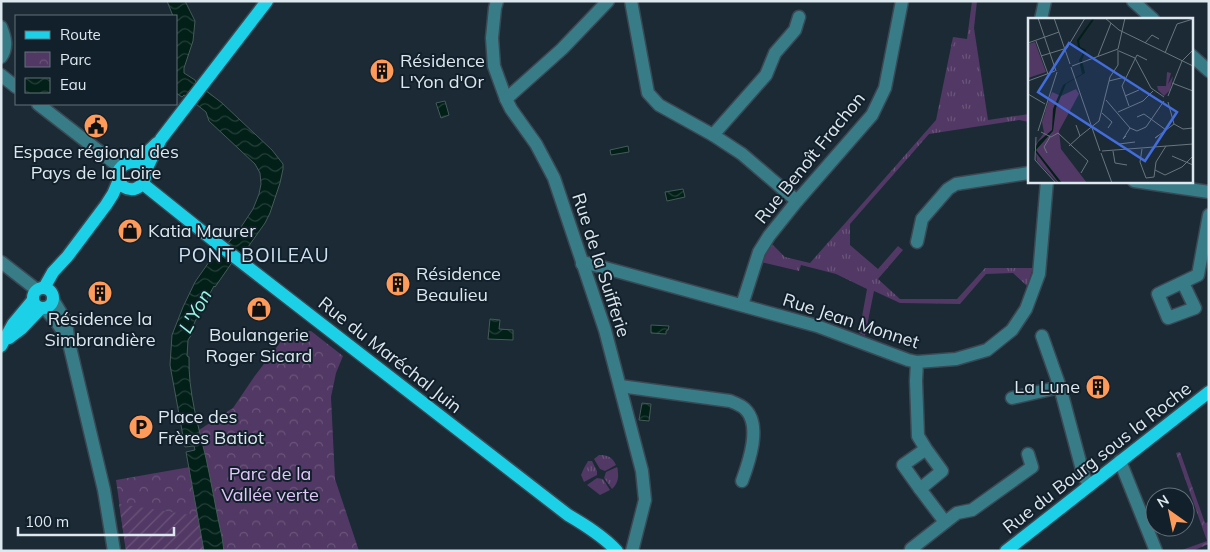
<svg xmlns="http://www.w3.org/2000/svg" width="1210" height="552" viewBox="0 0 1210 552" font-family="Mulish,sans-serif">
<style>
.grass{fill:url(#grass-tufts)}
.park{fill:url(#park-crowns)}
.garden{fill:url(#garden-furrows)}
.water{fill:url(#water-waves);stroke:#445b58}
.lines{fill:none;stroke-linecap:round;stroke-linejoin:round}
.minor-casing{stroke:#3a4853;stroke-width:15}
.major-casing{stroke:#3a4853;stroke-width:15}
.minor{stroke:#387c87;stroke-width:12}
.major{stroke:#1cd1e7;stroke-width:12}
.labels{text-anchor:middle;stroke-width:4;stroke-linejoin:round;paint-order:stroke}
.poi-label{font-size:18px;fill:#dde7ee;stroke:#12202b;text-anchor:start}
.street-label{font-size:18px;fill:#dde7ee;stroke:#12202b}
.park-label{font-size:18px;fill:#e4c7fa;stroke:#12202b}
.neighbourhood-label{font-size:19px;letter-spacing:1px;fill:#d0e3f2;stroke:#12202b}
.water-label{font-size:19px;font-style:italic;fill:#98fae0;stroke:#12202b}
.inset-road{fill:none;stroke:#69767f;stroke-width:1}
.view{fill:#436ddc;fill-opacity:0.15;stroke:#436ddc;stroke-width:2.5}
.inset-edge{fill:none;stroke:#dde7ee;stroke-width:2.5}
</style>
<defs>
<pattern id="grass-tufts" width="24" height="20" patternUnits="userSpaceOnUse" patternTransform="scale(1.25)"><rect width="24" height="20" fill="#523864"/><path d="M3 7l-1-3M5 7V3M7 7l1-3M15 17l-1-3M17 17v-4M19 17l1-3" fill="none" stroke="#6a557a"/></pattern>
<pattern id="park-crowns" width="20" height="18" patternUnits="userSpaceOnUse" patternTransform="scale(1.25)"><rect width="20" height="18" fill="#523864"/><path d="M2 6a3 3 0 1 1 6 0M12 15a3 3 0 1 1 6 0" fill="none" stroke="#6a557a"/></pattern>
<pattern id="garden-furrows" width="10" height="10" patternUnits="userSpaceOnUse" patternTransform="scale(1.25)"><rect width="10" height="10" fill="#523864"/><path d="M-1 1l2-2M0 10L10 0M9 11l2-2" fill="none" stroke="#6a557a"/></pattern>
<pattern id="water-waves" width="16" height="10" patternUnits="userSpaceOnUse" patternTransform="scale(1.25)"><rect width="16" height="10" fill="#021f18"/><path d="M0 5q4-4 8 0t8 0" fill="none" stroke="#26403a"/></pattern>
</defs>
<rect width="100%" height="100%" fill="#1b2a35"/>
<g class="grass">
<path d="M972 1H977L974 28 988 120 1029 114V122L1019 120 929 134 850 224V245L878 269 898 246 903 250 878 279 900 299H957L985 268H1033L1027 286 1013 273 986 274 960 304 900 303 874 291 865 336 859 333 867 289 836 274 801 265 799 271 761 262 771 243 785 257 810 263 936 120 953 37 967 39Z"/>
<path d="M599 455C608 455 612 457 616 465L605 471 600 469 594 459Z"/>
<path d="M588 461H592L597 471V475L584 482 581 475 584 468Z"/>
<path d="M617 467C619 476 619 482 612 489L604 478 606 472Z"/>
<path d="M597 478 603 479 610 490 600 495 587 485Z"/>
</g>
<g class="park">
<path d="M311 331 343 356 336 373 331 397 335 479 359 551H126L116 480 207 464 199 430 233 408 254 377 288 332Z"/>
<path d="M1180 452 1205 523 1209 522V544L1192 551H1179L1207 541 1176 453Z"/>
</g>
<path class="garden" d="M119 504 191 515H197L204 551H126Z"/>
<g class="water">
<path d="M167 1H185L195 21 193 41 184 68V73L195 80 196 83 222 103 239 119 272 150 283 164V169L280 183 270 213 265 223 248 247 231 264 215 287 214 286 199 313 194 324 192 334 188 340 187 356 189 357C188 391 198 425 206 458 212 485 216 511 222 537L224 551H204L186 452 195 450 194 446 185 447 170 365 172 335 183 307 195 282 216 252 230 241 241 227 253 209 259 194 261 184 260 173 255 164 209 121 206 112 186 96 184 95 182 97 176 93V16H173Z"/>
<path d="M445 101 449 115 441 118 436 103Z"/>
<path d="M628 146 629 152 611 155 610 150Z"/>
<path d="M683 189 685 197 667 201 665 192Z"/>
<path d="M490 319 500 320 499 329 513 330V340L488 339Z"/>
<path d="M651 325 669 326 668 330 666 331V334L651 333Z"/>
<path d="M642 403 651 404 649 421 639 420Z"/>
</g>
<g class="lines">
<defs>
<g id="minor">
<path d="M497 1 495 8 492 38 494 66 506 99 511 109 536 144 554 178 605 330 642 471 645 500 632 551"/>
<path d="M631 1 648 93 659 105 713 135 742 154 797 201"/>
<path d="M1133 1 1153 19"/>
<path d="M1041 19 1045 1"/>
<path d="M1 27C5 37 8 47 1 57"/>
<path d="M1191 55 1209 71"/>
<path d="M1 75 16 87"/>
<path d="M506 99 562 49 608 1"/>
<path d="M38 104 113 162 121 167"/>
<path d="M713 135 766 75 775 53 795 30 799 17"/>
<path d="M1134 181 1209 192"/>
<path d="M917 242 922 219 948 189 956 184 1029 173"/>
<path d="M1 262 37 290"/>
<path d="M582 264 587 263 817 326 908 360 917 362 956 359 987 350 1012 330 1026 309 1039 274 1047 181"/>
<path d="M1183 283 1195 308 1168 318 1158 294 1198 275 1209 215"/>
<path d="M53 300C62 315 67 320 68 339L104 490 114 551"/>
<path d="M742 305 759 252 769 236 797 201 872 115 885 88 902 1"/>
<path d="M44 308 56 321 64 333"/>
<path d="M1042 336 1060 387 1084 477 1090 485"/>
<path d="M917 362 916 381 918 436 926 449 942 471 920 489 903 465 926 449"/>
<path d="M620 386 730 401C735 403 741 405 745 409 762 425 749 462 742 481"/>
<path d="M1012 398 1060 387"/>
<path d="M1120 461 1156 551"/>
<path d="M920 489 945 522"/>
<path d="M911 549 957 513 972 510 1032 467 1028 454"/>
</g>
<g id="major">
<path d="M132 162C157 166 142 198 124 187 121 185 119 181 118 178 116 162 134 163 142 156 147 153 152 148 157 143"/>
<path d="M145 172 161 139 267 1"/>
<path d="M143 184 218 244 568 515C585 525 603 536 617 551"/>
<path d="M44 288 53 272 67 257 106 205 113 194 119 180"/>
<circle cx="43" cy="298" r="10"/>
<path d="M9 338 21 329 41 308"/>
<path d="M1 346 13 324 33 300"/>
<path d="M1006 551 1209 392"/>
</g>
</defs>
<use href="#minor" class="minor-casing"/>
<use href="#major" class="major-casing"/>
<use href="#minor" class="minor"/>
<use href="#major" class="major"/>
</g>
<defs>
<symbol id="building-disc" viewBox="-11 -11 22 22"><circle r="9.5" fill="#ff9b5a" stroke="#12202b"/><path d="M-4-6H4V6H1V3H-1V6H-4ZM-2.5-4.3h1.7v1.8h-1.7ZM.8-4.3h1.7v1.8H.8ZM-2.5-1h1.7V.8h-1.7ZM.8-1h1.7V.8H.8Z" fill="#111"/></symbol>
<symbol id="civic-disc" viewBox="-11 -11 22 22"><circle r="9.5" fill="#ff9b5a" stroke="#12202b"/><path d="M-.6-6.5H3V-4.5H.6V-3L4-1V1h2V6H-6V1h2V-1L-.6-3ZM-1.2 2.5V6h2.4V2.5Z" fill="#111"/></symbol>
<symbol id="shop-disc" viewBox="-11 -11 22 22"><circle r="9.5" fill="#ff9b5a" stroke="#12202b"/><path d="M-5-2.5h2.3a2.7 3.5 0 0 1 5.4 0H5L5.5 6h-11ZM-1.5-2.5h3a1.5 2.3 0 0 0-3 0Z" fill="#111"/></symbol>
<symbol id="parking-disc" viewBox="-11 -11 22 22"><circle r="9.5" fill="#ff9b5a" stroke="#12202b"/><path d="M-3.5-5.5H1a3.5 3.5 0 0 1 0 7H-1V5.5H-3.5ZM-1-3.4V-.6H.8a1.4 1.4 0 0 0 0-2.8Z" fill="#111"/></symbol>
</defs>
<g fill-rule="evenodd">
<use href="#building-disc" x="368" y="57" width="28" height="28"/>
<use href="#civic-disc" x="82" y="112" width="28" height="28"/>
<use href="#shop-disc" x="116" y="217" width="28" height="28"/>
<use href="#building-disc" x="384" y="270" width="28" height="28"/>
<use href="#building-disc" x="86" y="279" width="28" height="28"/>
<use href="#shop-disc" x="245" y="295" width="28" height="28"/>
<use href="#building-disc" x="1084" y="373" width="28" height="28"/>
<use href="#parking-disc" x="127" y="413" width="28" height="28"/>
</g>
<g class="labels">
<g class="poi-label">
<text x="400" y="67">Résidence<tspan x="400" dy="21">L'Yon d'Or</tspan></text>
<text x="96" y="158" text-anchor="middle">Espace régional des<tspan x="96" dy="21">Pays de la Loire</tspan></text>
<text x="148" y="237">Katia Maurer</text>
<text x="416" y="280">Résidence<tspan x="416" dy="21">Beaulieu</tspan></text>
<text x="100" y="325" text-anchor="middle">Résidence la<tspan x="100" dy="21">Simbrandière</tspan></text>
<text x="259" y="341" text-anchor="middle">Boulangerie<tspan x="259" dy="21">Roger Sicard</tspan></text>
<text x="1080" y="393" text-anchor="end">La Lune</text>
<text x="158" y="423">Place des<tspan x="158" dy="21">Frères Batiot</tspan></text>
</g>
<g class="street-label">
<text transform="translate(810 158) rotate(-51)" y="6">Rue Benoît Frachon</text>
<text transform="translate(601 265) rotate(72)" y="6">Rue de la Suifferie</text>
<text transform="translate(851 321) rotate(18)" y="6">Rue Jean Monnet</text>
<text transform="translate(390 355) rotate(38)" y="6">Rue du Maréchal Juin</text>
<text transform="translate(1097 458) rotate(-38)" y="6">Rue du Bourg sous la Roche</text>
</g>
<g class="park-label">
<text x="270" y="480">Parc de la<tspan x="270" dy="21">Vallée verte</tspan></text>
</g>
<g class="neighbourhood-label">
<text x="254" y="262">PONT BOILEAU</text>
</g>
<g class="water-label">
<text transform="translate(195 311) rotate(-61)" y="7">L'Yon</text>
</g>
</g>
<g transform="translate(1028 18)">
<rect width="165" height="165" fill="#1b2a35"/>
<path d="M139 54 143 55 140 66 145 58 142 72 136 78 130 72 128 63 129 68H138Z" fill="#523864"/>
<path d="M7 24 18 54 0 60V26ZM48 71 51 76 31 113 33 131 59 165H30L9 143 7 127 16 115 14 104 24 74 33 78Z" fill="#523864"/>
<path d="M23 76 29 82 23 106 16 103 21 96 17 94ZM22 133H32L41 154 32 159 23 149 17 138Z" fill="#523864"/>
<path d="M65 0H67L51 23 52 29 58 32 54 42 57 55 38 66 28 90 25 113 8 132 34 165H31L6 132 10 124 24 112 25 91 35 67 54 56 51 42 56 33 50 29 49 22Z" fill="#021f18"/>
<path class="inset-road" d="M10 0 28 53M26 0 42 46M77 0 91 12 165 48M8 23 20 56M0 25 31 14M117 25 124 17 131 21M91 33 107 40 123 70 136 79M137 35 149 6 165 1M13 38 39 30 57 0M70 38 83 5M44 48 90 31 97 0M43 49 72 133M0 63 27 53M81 63 97 59M144 65 165 73M0 76 17 86M97 78 111 72M140 78 154 43 165 32M78 82 102 110 109 113 118 109 136 83M140 84 146 106 155 111 165 110M101 88 94 68 109 37 119 42M90 94 115 83 125 73M74 95 84 104 80 110M109 99 116 96 138 112 146 106M10 113 29 54M13 114 23 119 30 115 60 143 53 155M52 118 71 103 82 59 90 47V32M98 118 95 121 102 110M130 118 127 120 138 112M8 119 7 142 28 165M91 126 107 124M41 128 52 118 48 107M114 131 112 144 118 160 126 159 128 144 138 128M74 133 165 126M85 133 87 145 99 147M19 135 16 129 22 119M73 135 84 165M144 138 165 147M127 152 137 157 154 149 165 138"/>
<path class="view" d="M41 25 149 94 117 143 10 74Z"/>
<rect width="165" height="165" class="inset-edge"/>
</g>
<rect width="1210" height="552" fill="none" stroke="#dde7ee" stroke-width="5"/>
<rect x="15" y="15" width="162" height="90" fill="#12202b" stroke="#637079"/>
<rect x="25" y="31" width="25" height="8" fill="#1cd1e7" stroke="#637079"/>
<text x="60" y="40" font-size="15" fill="#dde7ee">Route</text>
<rect x="25" y="52" width="25" height="15" fill="url(#park-crowns)" stroke="#637079"/>
<text x="60" y="65" font-size="15" fill="#dde7ee">Parc</text>
<rect x="25" y="78" width="25" height="15" fill="url(#water-waves)" stroke="#637079"/>
<text x="60" y="90" font-size="15" fill="#dde7ee">Eau</text>
<g transform="translate(1170 512) rotate(327)"><circle r="24" fill="#12202b" stroke="#637079"/>
<path d="M0-4L9 19L0 12L-9 19Z" fill="#ff9b5a"/>
<text y="-8" font-size="14" font-weight="bold" text-anchor="middle" fill="#dde7ee">N</text>
</g>
<path d="M18 527v8h156v-8" fill="none" stroke="#dde7ee" stroke-width="2.5"/>
<text x="25" y="527" font-size="15" fill="#dde7ee" stroke="#12202b" stroke-width="4" paint-order="stroke">100 m</text>
</svg>
